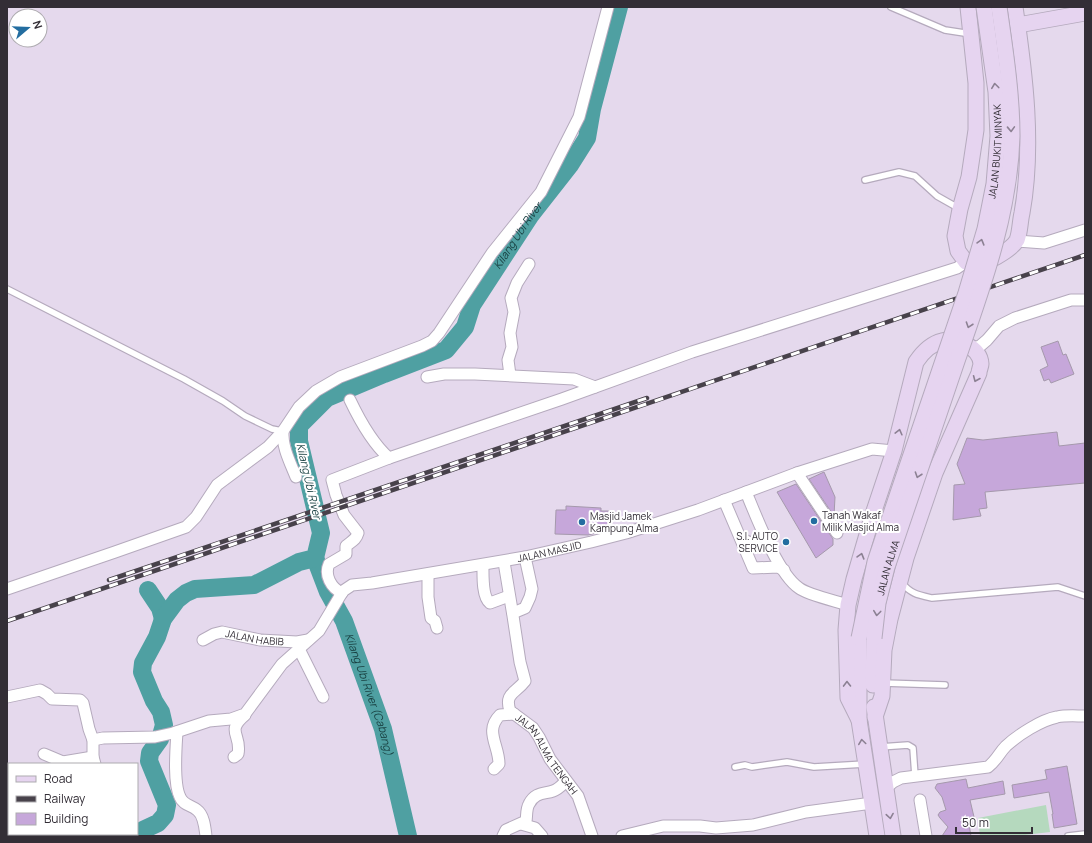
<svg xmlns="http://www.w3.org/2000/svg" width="1092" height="843" viewBox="0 0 1092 843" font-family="Manrope,sans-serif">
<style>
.green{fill:#b5d9be}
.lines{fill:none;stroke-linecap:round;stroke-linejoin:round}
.river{stroke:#4fa0a2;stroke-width:18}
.building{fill:#c6a7da;stroke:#a599ac}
.lane-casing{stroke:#b5aabd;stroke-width:8}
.street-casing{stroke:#b5aabd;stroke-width:13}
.secondary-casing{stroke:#b5aabd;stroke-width:17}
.lane{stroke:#fff;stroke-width:5.5}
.street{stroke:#fff;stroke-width:11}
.secondary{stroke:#e6d4f0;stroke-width:15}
.rail-casing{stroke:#48424b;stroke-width:4.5}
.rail{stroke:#fff;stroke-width:3;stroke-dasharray:9;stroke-linecap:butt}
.secondary-bridge-casing{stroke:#b5aabd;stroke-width:17;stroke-linecap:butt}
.secondary-bridge{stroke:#e6d4f0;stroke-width:15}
.oneway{stroke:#8c8193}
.poi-dot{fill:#236da0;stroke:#fff;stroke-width:1.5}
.labels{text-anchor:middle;stroke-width:4;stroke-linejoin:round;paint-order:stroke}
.street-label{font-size:10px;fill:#332e36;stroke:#fff}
.poi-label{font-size:10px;fill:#332e36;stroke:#fff;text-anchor:start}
.water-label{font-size:11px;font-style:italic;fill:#183f40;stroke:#fff}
</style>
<rect width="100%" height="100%" fill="#e5d9ed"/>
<path class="green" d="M1046 805 1050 832 1017 836H980L978 818Z"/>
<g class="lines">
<g class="river">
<path id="s1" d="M315 558 328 592 344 621 383 729 408 836"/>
<path d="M148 590 160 608 163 619"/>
<path id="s2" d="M140 836 143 830 158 823 165 815 167 805 149 761 150 753 160 739 164 725 161 712 154 701 142 672 143 663 157 637 163 619 177 600 186 593 195 589 254 585 299 562 315 558 321 533 299 441V426L327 398 384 374 446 350 465 327 472 305 530 216 570 165 587 138 592 109 619 7"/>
</g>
</g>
<g class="building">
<path d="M1058 341 1063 355 1066 354 1074 374 1051 383 1049 379 1044 381 1040 370 1048 366 1041 347Z"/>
<path d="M1057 432 1059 446 1085 443V483L985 492 987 508 979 509 981 516 953 520 954 485 965 484 957 464 967 438 983 440Z"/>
<path d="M824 472 835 497 834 516 809 479Z"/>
<path d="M796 484 833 539V545L816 558 777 492Z"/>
<path d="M566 506 601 508V511H610L609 530 588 535 555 534 556 510H566Z"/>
<path d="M1067 766 1077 824 1054 828 1052 814H1053L1049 792 1014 798 1012 785 1047 779 1045 770Z"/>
<path d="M966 779 968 788 1003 781 1005 794 970 800 974 817 968 819 971 836H942L948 827 940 818 938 815 940 812 946 810 942 797 935 788 937 784Z"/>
</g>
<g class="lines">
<defs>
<g id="lane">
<path d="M891 7 945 30 971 34"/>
<path d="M865 180 899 172 915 176 937 196 960 209"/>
<path d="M7 289 184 379 223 401 245 416 272 429 282 431"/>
<path d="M741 536 753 541 769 550"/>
<path d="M901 582C911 594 918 595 932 598L1058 587 1085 596"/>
<path d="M883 683 945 685"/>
<path d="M880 747 908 745 913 748 915 776"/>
<path d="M735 767 745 765 752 767 787 762 814 767 865 764"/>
<path d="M1068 836 1085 834"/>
</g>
<g id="street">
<path d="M1017 241 1044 243 1085 230"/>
<path d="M972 348 980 346 987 340 999 326 1015 318 1071 300H1085"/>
<path d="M510 375 508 360 512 347 510 333 514 312 511 298 517 283 529 264"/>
<path d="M427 377 444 374H475L574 379 595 387"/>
<path d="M350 400C360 421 372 443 389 458L562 399 692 352 957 268 966 262"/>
<path d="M283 431C282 447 290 462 296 477"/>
<path d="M797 473 837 533"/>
<path d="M746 492C756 516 778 574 799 588 808 595 836 601 848 605"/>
<path d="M724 500 753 568 778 567 784 570"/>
<path id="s3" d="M504 562 513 616 520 662 525 681C516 693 504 693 510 711L533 728 539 737 550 759 578 796 592 836"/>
<path d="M483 565C483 575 482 597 490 603L509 596"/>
<path d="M428 574V597L431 618 435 621 437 628"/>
<path d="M7 589 115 552 186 527 196 517 217 485 268 447 283 431 299 407 316 391 340 377 422 346 432 341 439 333 492 253 541 192 579 117 608 7"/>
<path d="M342 593C331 588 324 575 329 564L346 554V546C352 541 356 540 358 533L344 515 336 495 332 480 389 458"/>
<path d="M513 613 525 608 530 597 532 589 525 557"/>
<path id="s4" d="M203 640 214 634 222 632 260 640 297 642 308 640"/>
<path d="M299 649 323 697"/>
<path d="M7 697 40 690 47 694 52 699 80 700 83 703 89 729 93 740V757L95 764"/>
<path d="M177 732C176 748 173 783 180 797 183 805 191 805 197 810 204 815 205 828 206 836"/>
<path id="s5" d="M93 740 103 738 155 737 173 733 209 721 231 719 245 714 282 664 319 631 343 591 352 585 372 583 525 557 591 542 626 533 698 510 797 473 872 449 894 451"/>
<path d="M44 754 63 762 93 757"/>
<path d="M234 757 238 754C242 734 225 732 245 715"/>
<path d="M494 769 499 764C499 745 484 731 500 715L514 714"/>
<path d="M886 788 893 782 901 778 988 767C997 760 999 753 1006 746 1018 735 1041 720 1057 717 1066 715 1076 716 1085 716"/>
<path d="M920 800 926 836"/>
<path d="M521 824 535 828 542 836"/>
<path d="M60 834 69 836"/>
<path d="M111 834V836"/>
<path d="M503 836 506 830 526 821C527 816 526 809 529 804 535 792 544 794 553 791 559 789 562 785 566 781"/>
<path d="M622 836 663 826H700L716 828 753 825 806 812 872 803"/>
</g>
<g id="secondary">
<path d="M968 7 976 83V130L969 177 960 209 955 236 958 251 966 262C972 262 979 263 985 262 993 260 1013 248 1017 240 1020 233 1020 221 1022 213 1034 146 1025 74 1015 7"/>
<path d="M1018 25 1085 13"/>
<path d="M859 638V720L877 836"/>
<path d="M873 685 874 638"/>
<path d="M874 707 893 836"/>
<path d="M859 720 848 698 846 630 848 605 854 579 873 514 894 451 916 362C922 353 930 344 942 341 956 337 980 347 981 364 981 366 979 370 979 373L935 473 906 558 890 619 884 650 882 696 875 717"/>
</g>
</defs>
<use href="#lane" class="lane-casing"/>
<use href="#street" class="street-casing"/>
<use href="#secondary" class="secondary-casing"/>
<use href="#lane" class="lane"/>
<use href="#street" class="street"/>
<use href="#secondary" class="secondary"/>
<defs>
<g id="rail">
<path d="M109 580 647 398"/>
<path d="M7 621 1085 255"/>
</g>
</defs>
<use href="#rail" class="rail-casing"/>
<use href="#rail" class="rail"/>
<defs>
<g id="secondary-bridge">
<path id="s6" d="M859 638 875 562 899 490 966 293 985 229 994 184 998 136 996 92 984 7"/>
<path id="s7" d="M874 638 878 603 887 567C910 499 933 430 957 361 982 289 1010 214 1012 136 1012 93 1005 49 999 7"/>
</g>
</defs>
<use href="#secondary-bridge" class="secondary-bridge-casing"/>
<use href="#secondary-bridge" class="secondary-bridge"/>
</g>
<defs><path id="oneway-chevron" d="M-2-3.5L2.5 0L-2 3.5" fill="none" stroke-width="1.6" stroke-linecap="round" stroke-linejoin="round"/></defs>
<g class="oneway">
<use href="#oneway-chevron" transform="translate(995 86) rotate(-97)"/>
<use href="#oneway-chevron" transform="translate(1011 129) rotate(88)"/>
<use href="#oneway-chevron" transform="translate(981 242) rotate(-74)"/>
<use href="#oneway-chevron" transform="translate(969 325) rotate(109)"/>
<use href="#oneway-chevron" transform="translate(976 379) rotate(113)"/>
<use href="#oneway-chevron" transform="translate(899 432) rotate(-76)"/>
<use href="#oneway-chevron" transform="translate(918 475) rotate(109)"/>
<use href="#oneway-chevron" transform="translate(861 556) rotate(-74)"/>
<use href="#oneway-chevron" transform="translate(877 613) rotate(97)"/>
<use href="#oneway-chevron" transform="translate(847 684) rotate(-91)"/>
<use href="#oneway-chevron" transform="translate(862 742) rotate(-98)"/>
<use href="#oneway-chevron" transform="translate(890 816) rotate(81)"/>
</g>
<g class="poi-dot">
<circle cx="814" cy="521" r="4"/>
<circle cx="582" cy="522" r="4"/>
<circle cx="786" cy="542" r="4"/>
</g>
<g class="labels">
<g class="street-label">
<text dy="4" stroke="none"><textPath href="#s6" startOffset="507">JALAN BUKIT MINYAK</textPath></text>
<text dy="4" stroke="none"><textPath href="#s5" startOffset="525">JALAN MASJID</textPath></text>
<text dy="4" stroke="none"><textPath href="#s7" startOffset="72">JALAN ALMA</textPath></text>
<text dy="4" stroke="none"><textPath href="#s4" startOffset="54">JALAN HABIB</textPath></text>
<text dy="4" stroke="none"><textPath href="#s3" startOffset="215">JALAN ALMA TENGAH</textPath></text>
</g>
<g class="poi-label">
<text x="822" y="519">Tanah Wakaf<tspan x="822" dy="12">Milik Masjid Alma</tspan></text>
<text x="590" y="520">Masjid Jamek<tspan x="590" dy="12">Kampung Alma</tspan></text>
<text x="778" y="540" text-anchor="end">S.I. AUTO<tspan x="778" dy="12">SERVICE</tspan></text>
</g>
<g class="water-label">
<text dy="4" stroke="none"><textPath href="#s2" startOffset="857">Kilang Ubi River</textPath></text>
<text transform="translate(309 481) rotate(77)" y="4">Kilang Ubi River</text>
<text dy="4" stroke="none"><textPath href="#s1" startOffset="147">Kilang Ubi River (Cabang)</textPath></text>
</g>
</g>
<rect width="1092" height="843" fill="none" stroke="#332e36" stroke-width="16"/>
<rect x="8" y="763" width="130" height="72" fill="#ffffff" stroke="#adabaf"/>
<rect x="16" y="776" width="20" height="6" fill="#e6d4f0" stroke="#adabaf"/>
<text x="44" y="783" font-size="12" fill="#332e36">Road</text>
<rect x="16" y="796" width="20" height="6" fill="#48424b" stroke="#adabaf"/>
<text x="44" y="803" font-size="12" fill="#332e36">Railway</text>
<rect x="16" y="813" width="20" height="12" fill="#c6a7da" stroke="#adabaf"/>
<text x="44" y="823" font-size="12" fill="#332e36">Building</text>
<g transform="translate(28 28) rotate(71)"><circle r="19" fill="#ffffff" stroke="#adabaf"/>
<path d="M0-3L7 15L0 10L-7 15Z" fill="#236da0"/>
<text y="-6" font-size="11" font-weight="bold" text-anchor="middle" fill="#332e36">N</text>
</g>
<path d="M956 827v6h76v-6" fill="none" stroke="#332e36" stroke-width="2"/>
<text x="962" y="827" font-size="12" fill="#332e36" stroke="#ffffff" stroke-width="3" paint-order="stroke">50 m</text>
</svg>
